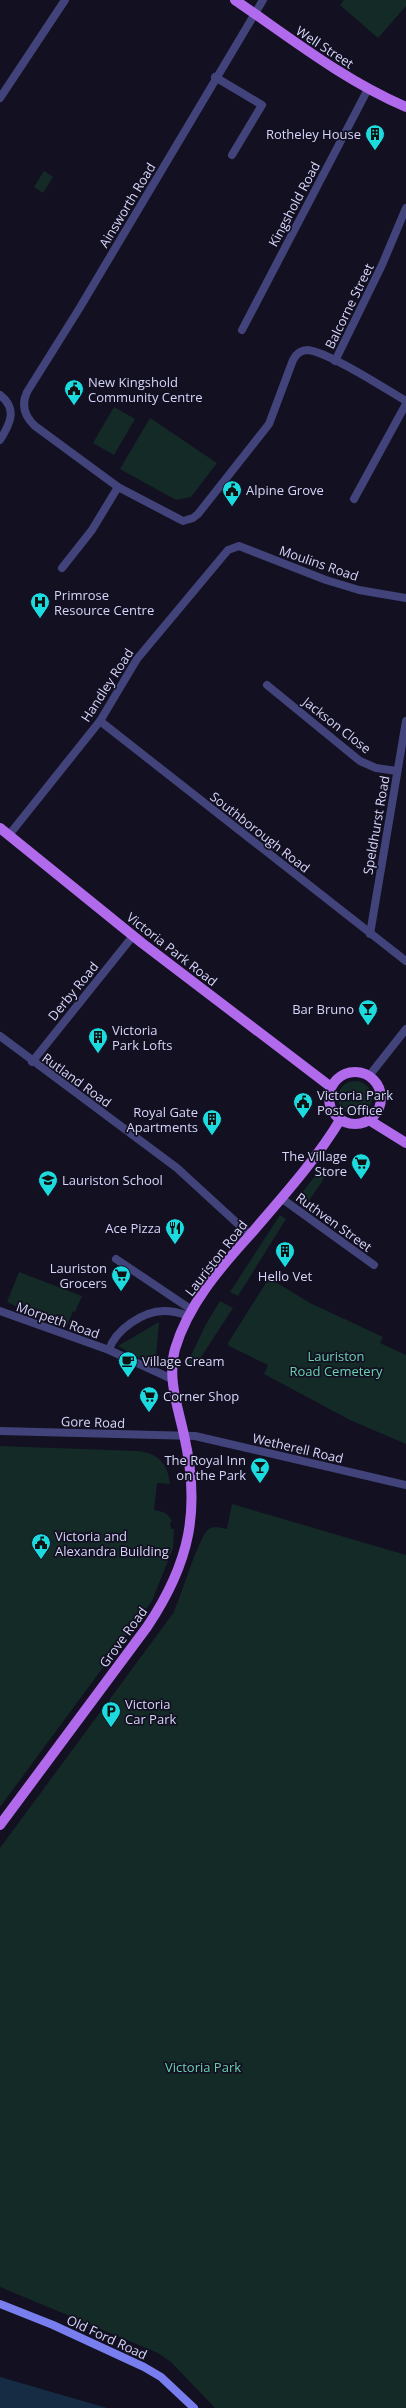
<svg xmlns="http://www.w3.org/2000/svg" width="406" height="2408" viewBox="0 0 406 2408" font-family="'Open Sans',sans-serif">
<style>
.green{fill:#142a27}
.water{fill:#162c45}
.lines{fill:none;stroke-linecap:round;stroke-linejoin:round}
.minor{stroke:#41437a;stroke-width:8}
.tertiary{stroke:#41437a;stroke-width:8}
.secondary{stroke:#787eee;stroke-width:8}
.primary{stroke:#b16aec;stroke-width:10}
.labels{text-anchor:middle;stroke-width:3.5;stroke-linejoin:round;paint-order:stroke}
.street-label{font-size:13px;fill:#d6d5fa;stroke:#121021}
.poi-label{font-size:13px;fill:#d6d5fa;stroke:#121021;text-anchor:start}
.park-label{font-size:13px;fill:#6ad1af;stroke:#121021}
</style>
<rect width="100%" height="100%" fill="#121021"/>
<g class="green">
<path d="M344 0H406V6L378 38 340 5Z"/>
<path d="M44 171 53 177 43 193 34 187Z"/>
<path d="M114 407 135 419 114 455 93 443Z"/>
<path d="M150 418 217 463 191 497 176 500 120 469Z"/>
<circle cx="355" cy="1098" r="17"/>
<path d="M318 1172 325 1177 308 1202 306 1203 298 1198Z"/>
<path d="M280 1215 286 1219 238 1296 230 1292Z"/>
<path d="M19 1272 82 1296 75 1312 73 1311 67 1326 29 1313 7 1302Z"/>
<path d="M269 1278 310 1303 383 1337 380 1343 406 1355V1444L350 1420 264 1374 268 1365 229 1346 228 1343Z"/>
<path d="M220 1301 233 1308 194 1368 189 1365V1360L205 1326Z"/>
<path d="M159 1322 155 1367 118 1346Z"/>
<path d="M0 1446 138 1451C158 1453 168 1464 170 1484L157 1483 154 1510C163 1512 168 1512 172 1522H170L171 1529H174L173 1548 152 1601 0 1807Z"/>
<path d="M232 1504 406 1555V2408H215L171 2362 158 2353 0 2287V1848L174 1612C181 1597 199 1535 209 1529 215 1525 221 1528 227 1529Z"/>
</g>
<path class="water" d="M0 2377 107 2408H0Z"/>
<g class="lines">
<g class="minor">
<path d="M263 0 79 309 27 392C21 405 24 416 35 426L118 487 183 521 193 518 198 514 269 424 293 360C296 354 301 350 308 350 330 353 384 388 406 401"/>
<path d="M215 77 262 105 232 155"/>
<path d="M0 98 65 0"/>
<path d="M242 330 368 89"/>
<path d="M335 361 382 265 406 208"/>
<path d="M0 395C18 409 10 424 0 440"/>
<path d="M354 499 406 404"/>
<path d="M62 568 92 530 118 487"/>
<path d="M267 685 360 761 376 768 397 771"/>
<path d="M100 721 406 961"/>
<path d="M9 835 100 721 137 659 228 550 239 546 326 580 359 590 406 598"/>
<path d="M370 934 406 721"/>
<path d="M0 1036 177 1168 250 1235"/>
<path d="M32 1062 133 936"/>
<path d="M281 1198 374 1265"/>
<path d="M116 1259 192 1310"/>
<path d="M0 1311 109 1350 172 1379"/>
<path d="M109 1350C115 1330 143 1311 164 1311 173 1311 181 1313 189 1316"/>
<path d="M0 1431 195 1436 406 1485"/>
</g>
<path class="tertiary" d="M369 1076 406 1029"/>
<path class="secondary" d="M0 2304 53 2325 144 2367 161 2377 194 2408"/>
<g class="primary">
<path d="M235 0C292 39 342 79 406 107"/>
<path d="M0 828 142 943 331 1087"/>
<circle cx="355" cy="1098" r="26"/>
<path d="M369 1120 406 1143"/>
<path d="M0 1825 147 1627C190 1563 201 1510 184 1435 178 1407 167 1378 175 1349 188 1305 219 1269 249 1236 279 1201 317 1159 340 1120"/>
</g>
</g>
<defs>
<symbol id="building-pin" viewBox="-11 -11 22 30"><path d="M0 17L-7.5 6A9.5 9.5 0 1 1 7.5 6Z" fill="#1cdbdf" stroke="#121021"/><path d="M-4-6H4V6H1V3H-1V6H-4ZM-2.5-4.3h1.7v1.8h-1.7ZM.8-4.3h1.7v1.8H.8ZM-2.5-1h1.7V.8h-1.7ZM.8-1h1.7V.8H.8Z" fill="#111"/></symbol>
<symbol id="civic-pin" viewBox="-11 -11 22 30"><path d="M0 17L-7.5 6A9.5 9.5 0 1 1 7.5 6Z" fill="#1cdbdf" stroke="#121021"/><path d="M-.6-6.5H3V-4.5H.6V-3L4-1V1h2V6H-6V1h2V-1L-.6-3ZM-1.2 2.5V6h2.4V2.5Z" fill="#111"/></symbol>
<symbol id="hospital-pin" viewBox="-11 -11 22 30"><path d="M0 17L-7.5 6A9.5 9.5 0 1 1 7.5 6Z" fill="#1cdbdf" stroke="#121021"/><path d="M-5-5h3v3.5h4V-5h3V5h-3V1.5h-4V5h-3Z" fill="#111"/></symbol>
<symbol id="bar-pin" viewBox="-11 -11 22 30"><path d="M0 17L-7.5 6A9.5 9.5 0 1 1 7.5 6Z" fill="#1cdbdf" stroke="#121021"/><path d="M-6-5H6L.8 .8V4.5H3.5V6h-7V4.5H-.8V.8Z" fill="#111"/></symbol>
<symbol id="supermarket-pin" viewBox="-11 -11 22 30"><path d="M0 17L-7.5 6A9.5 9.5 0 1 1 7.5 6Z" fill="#1cdbdf" stroke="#121021"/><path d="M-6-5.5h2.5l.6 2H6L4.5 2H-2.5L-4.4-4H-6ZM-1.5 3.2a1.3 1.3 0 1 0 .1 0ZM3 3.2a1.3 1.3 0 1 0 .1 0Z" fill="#111"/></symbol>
<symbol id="school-pin" viewBox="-11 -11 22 30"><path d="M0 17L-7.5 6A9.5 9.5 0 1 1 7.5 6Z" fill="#1cdbdf" stroke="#121021"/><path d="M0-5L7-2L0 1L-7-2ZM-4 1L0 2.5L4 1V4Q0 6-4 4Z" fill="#111"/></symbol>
<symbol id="restaurant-pin" viewBox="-11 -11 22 30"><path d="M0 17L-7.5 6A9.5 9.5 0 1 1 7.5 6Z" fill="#1cdbdf" stroke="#121021"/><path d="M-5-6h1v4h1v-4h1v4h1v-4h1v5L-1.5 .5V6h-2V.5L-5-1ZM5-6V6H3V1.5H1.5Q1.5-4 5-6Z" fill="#111"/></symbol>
<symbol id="cafe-pin" viewBox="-11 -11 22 30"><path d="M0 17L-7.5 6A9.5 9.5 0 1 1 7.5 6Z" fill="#1cdbdf" stroke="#121021"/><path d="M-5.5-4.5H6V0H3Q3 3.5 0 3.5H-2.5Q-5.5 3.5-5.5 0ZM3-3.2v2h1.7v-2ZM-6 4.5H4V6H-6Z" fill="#111"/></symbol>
<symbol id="parking-pin" viewBox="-11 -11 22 30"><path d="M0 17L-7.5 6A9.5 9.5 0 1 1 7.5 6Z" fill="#1cdbdf" stroke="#121021"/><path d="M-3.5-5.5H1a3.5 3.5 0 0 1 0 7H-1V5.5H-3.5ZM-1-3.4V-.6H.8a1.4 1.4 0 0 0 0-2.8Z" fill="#111"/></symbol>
</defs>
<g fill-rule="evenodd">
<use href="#building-pin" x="364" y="123" width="22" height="30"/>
<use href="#civic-pin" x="63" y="378" width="22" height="30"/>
<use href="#civic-pin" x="221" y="479" width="22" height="30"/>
<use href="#hospital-pin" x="29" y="591" width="22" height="30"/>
<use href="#bar-pin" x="357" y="998" width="22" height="30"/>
<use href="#building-pin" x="87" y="1026" width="22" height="30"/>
<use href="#civic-pin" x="292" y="1091" width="22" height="30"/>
<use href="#building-pin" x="201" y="1108" width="22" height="30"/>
<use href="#supermarket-pin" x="350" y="1152" width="22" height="30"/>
<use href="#school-pin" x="37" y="1169" width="22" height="30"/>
<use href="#restaurant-pin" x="164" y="1217" width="22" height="30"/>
<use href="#building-pin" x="274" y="1240" width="22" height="30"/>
<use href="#supermarket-pin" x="110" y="1264" width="22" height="30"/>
<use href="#cafe-pin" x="117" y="1350" width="22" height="30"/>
<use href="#supermarket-pin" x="138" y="1385" width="22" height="30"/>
<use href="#bar-pin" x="249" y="1456" width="22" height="30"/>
<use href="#civic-pin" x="30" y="1532" width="22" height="30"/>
<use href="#parking-pin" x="100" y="1700" width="22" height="30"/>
</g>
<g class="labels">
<g class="street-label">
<text transform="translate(325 47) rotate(33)" y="5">Well Street</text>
<text transform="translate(294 204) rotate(-62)" y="5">Kingshold Road</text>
<text transform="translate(127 205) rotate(-59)" y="5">Ainsworth Road</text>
<text transform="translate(349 306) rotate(-64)" y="5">Balcorne Street</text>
<text transform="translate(319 563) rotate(19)" y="5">Moulins Road</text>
<text transform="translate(107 685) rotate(-57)" y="5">Handley Road</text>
<text transform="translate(337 725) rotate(38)" y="5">Jackson Close</text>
<text transform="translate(376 825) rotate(-80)" y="5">Speldhurst Road</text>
<text transform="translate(260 832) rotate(38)" y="5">Southborough Road</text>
<text transform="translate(172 949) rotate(38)" y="5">Victoria Park Road</text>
<text transform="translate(73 991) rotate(-51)" y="5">Derby Road</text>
<text transform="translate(77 1080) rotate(36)" y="5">Rutland Road</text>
<text transform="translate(334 1222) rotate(36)" y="5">Ruthven Street</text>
<text transform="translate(216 1258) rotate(-52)" y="5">Lauriston Road</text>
<text transform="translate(58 1320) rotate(19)" y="5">Morpeth Road</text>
<text transform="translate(93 1422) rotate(2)" y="5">Gore Road</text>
<text transform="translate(298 1448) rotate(13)" y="5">Wetherell Road</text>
<text transform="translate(123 1637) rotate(-54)" y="5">Grove Road</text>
<text transform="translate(107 2337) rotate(25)" y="5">Old Ford Road</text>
</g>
<g class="poi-label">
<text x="361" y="139" text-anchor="end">Rotheley House</text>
<text x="88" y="387">New Kingshold<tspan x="88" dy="15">Community Centre</tspan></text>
<text x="246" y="495">Alpine Grove</text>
<text x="54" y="600">Primrose<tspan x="54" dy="15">Resource Centre</tspan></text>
<text x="354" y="1014" text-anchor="end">Bar Bruno</text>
<text x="112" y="1035">Victoria<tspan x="112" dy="15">Park Lofts</tspan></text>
<text x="317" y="1100">Victoria Park<tspan x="317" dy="15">Post Office</tspan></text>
<text x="198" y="1117" text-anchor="end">Royal Gate<tspan x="198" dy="15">Apartments</tspan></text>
<text x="347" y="1161" text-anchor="end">The Village<tspan x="347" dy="15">Store</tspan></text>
<text x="62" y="1185">Lauriston School</text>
<text x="161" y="1233" text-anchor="end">Ace Pizza</text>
<text x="107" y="1273" text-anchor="end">Lauriston<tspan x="107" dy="15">Grocers</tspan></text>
<text x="285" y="1281" text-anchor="middle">Hello Vet</text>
<text x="142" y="1366">Village Cream</text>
<text x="163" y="1401">Corner Shop</text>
<text x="246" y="1465" text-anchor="end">The Royal Inn<tspan x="246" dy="15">on the Park</tspan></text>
<text x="55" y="1541">Victoria and<tspan x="55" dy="15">Alexandra Building</tspan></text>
<text x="125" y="1709">Victoria<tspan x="125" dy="15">Car Park</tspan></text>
</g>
<g class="park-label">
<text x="336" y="1361">Lauriston<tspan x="336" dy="15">Road Cemetery</tspan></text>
<text x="203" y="2072">Victoria Park</text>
</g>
</g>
</svg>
